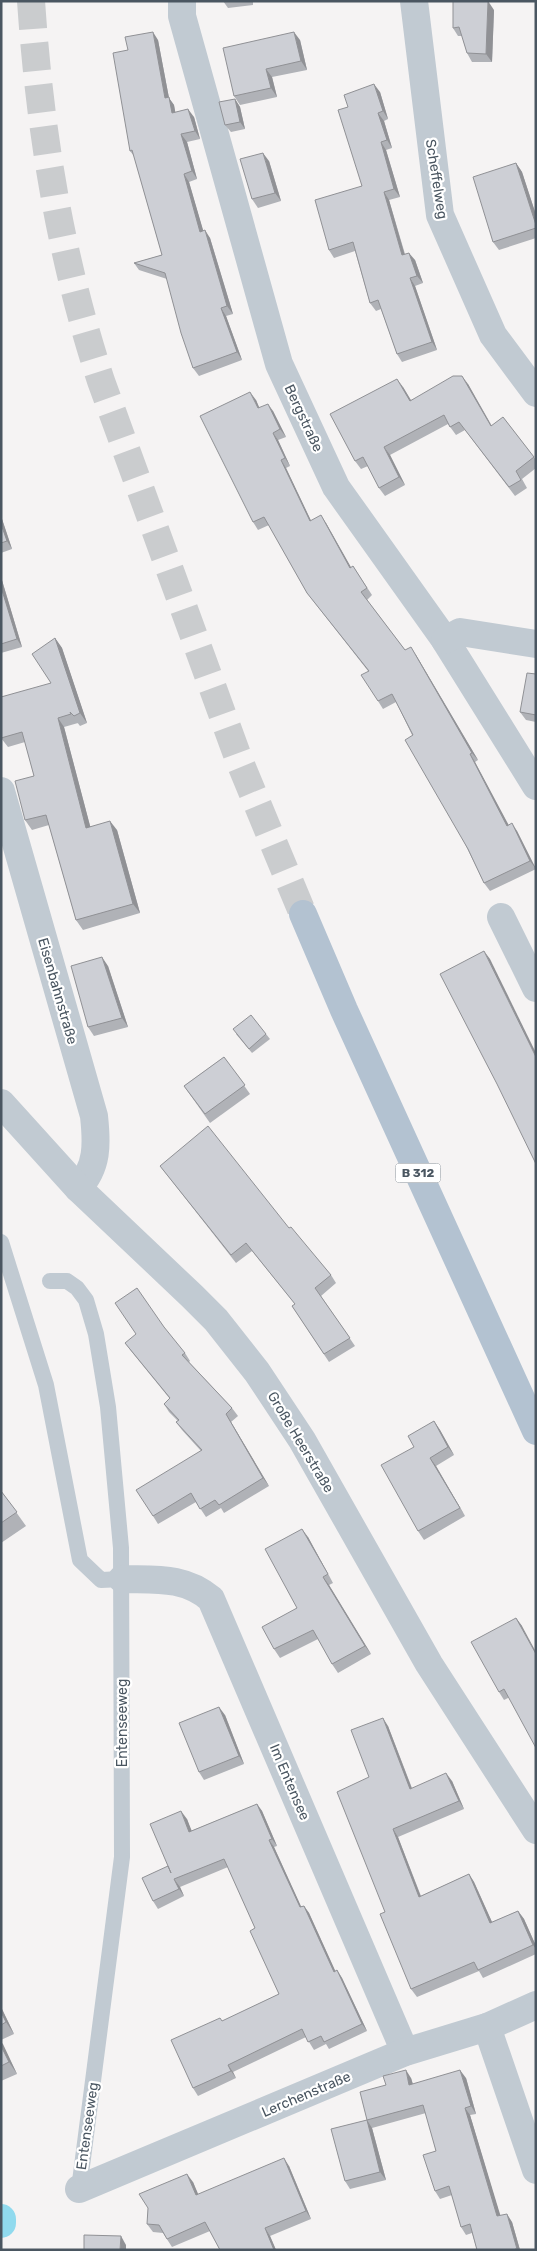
<svg xmlns="http://www.w3.org/2000/svg" width="537" height="2251" viewBox="0 0 537 2251" font-family="Rubik,sans-serif">
<style>
.lines{fill:none;stroke-linecap:round;stroke-linejoin:round}
.canal{stroke:#90daee;stroke-width:30}
.primary-tunnel{stroke:#caccce;stroke-width:28;stroke-dasharray:28 14;stroke-linecap:butt}
.lane{stroke:#c1cad2;stroke-width:16}
.street{stroke:#c1cad2;stroke-width:28}
.primary{stroke:#b3c2d1;stroke-width:28}
.wall{fill:#b0b2b7}
.shaded-wall{fill:#909195}
.building{fill:#cdcfd5;stroke:#909195}
.labels{text-anchor:middle;stroke-width:4.5;stroke-linejoin:round;paint-order:stroke}
.shield{fill:#fff;stroke:#808990;stroke-width:1}
.shield-label{font-size:12px;font-weight:bold;fill:#4a5661}
.street-label{font-size:14px;fill:#4a5661;stroke:#fff}
</style>
<rect width="100%" height="100%" fill="#f5f3f3"/>
<g class="lines">
<path class="canal" d="M1 2219V2223"/>
<path class="primary-tunnel" d="M31 1C40 132 60 256 101 381L239 760 303 914"/>
<g class="lane">
<path d="M1 1242 46 1385 80 1560 101 1580 122 1579"/>
<path d="M50 1281H67L77 1288 86 1300 96 1334 108 1407 121 1548 122 1857 79 2189"/>
</g>
<g class="street">
<path d="M182 1V16L279 364 336 487 445 640 536 786"/>
<path d="M414 1 440 215 493 335 536 393"/>
<path d="M445 640 460 632 536 644"/>
<path d="M1 791 94 1116C97 1144 98 1167 78 1188"/>
<path d="M501 917 536 988"/>
<path d="M1 1103 78 1188 192 1296 216 1320 257 1372 302 1440 429 1664 536 1830"/>
<path d="M122 1579C155 1580 184 1576 211 1599L405 2052"/>
<path d="M487 2027 536 2170"/>
<path d="M79 2189 405 2052 487 2027 536 2005"/>
</g>
<path class="primary" d="M303 914 344 1010 536 1431"/>
</g>
<g class="wall">
<path d="M223 1H253V5L228 8Z"/>
<path d="M494 10 492 62H472L467 53 462 36H458L453 28Z"/>
<path d="M158 40 169 98 174 105 175 112 194 117 200 139 187 142 197 179 189 182 203 231 210 238 233 314 226 316 242 360 199 376 193 368 167 279 139 270 134 263 162 255 134 156 130 151 128 50Z"/>
<path d="M300 40 307 70 272 77 277 97 240 105 234 96Z"/>
<path d="M380 92 388 119 384 121 392 148 386 150 400 197 389 200 405 254 415 260 423 283 415 286 437 350 402 362 397 354 381 309 376 311 370 303 355 251 334 258 329 250 362 186 348 107Z"/>
<path d="M235 99 240 107 245 129 231 132 225 125Z"/>
<path d="M269 161 281 201 258 208 252 199Z"/>
<path d="M516 163 522 172 536 215V238L499 250 493 242Z"/>
<path d="M468 384 492 426 503 417 536 460V468L522 479 527 488 515 496 465 430 456 435 448 424 390 455 405 485 385 496 379 488 368 466 361 469 355 461 403 387 411 400Z"/>
<path d="M256 400 259 408 273 411 286 437 278 440 290 466 286 468 311 521 326 523 351 568 353 566 372 595 367 600 405 650 416 655 478 760 475 762 508 825 517 831 536 869 490 891 484 883 396 702 383 709 378 701 368 671 307 593 269 525 258 530 253 522Z"/>
<path d="M1 516 12 549 1 553Z"/>
<path d="M1 577 22 647 1 653Z"/>
<path d="M55 638 62 648 87 723 80 726 77 722 78 723 64 727 90 826 117 830 140 913 83 930 76 920 49 825 32 830 25 820 34 776 25 742 8 747 1 738 51 683Z"/>
<path d="M536 674V722L526 720 520 712Z"/>
<path d="M108 966 128 1027 94 1036 88 1027Z"/>
<path d="M236 1034H266L270 1039 252 1053Z"/>
<path d="M224 1057 250 1094 210 1123 184 1086Z"/>
<path d="M160 1166 289 1228 331 1275 336 1283 321 1296 355 1346 329 1362 292 1306 295 1304 252 1251 236 1263Z"/>
<path d="M125 1343 185 1353 190 1361 189 1362 232 1408 238 1416 231 1422 269 1486 224 1513 221 1508 206 1517 196 1502 158 1524 153 1516 201 1451 182 1430 176 1422 178 1421 169 1412 164 1404 170 1399 131 1351Z"/>
<path d="M434 1421 440 1430 454 1455 436 1466 465 1516 424 1540 418 1531 414 1447Z"/>
<path d="M1 1491 26 1526 1 1543Z"/>
<path d="M308 1537 333 1583 329 1585 371 1654 338 1673 332 1664 318 1639 280 1658 274 1649 297 1608Z"/>
<path d="M516 1618 522 1626 508 1698 504 1700 499 1692Z"/>
<path d="M225 1715 244 1764 204 1780 199 1772Z"/>
<path d="M388 1726 412 1788 452 1781 464 1809 398 1837 421 1896 469 1874 474 1882 492 1922 518 1911 524 1919 536 1946V1954L483 1978 479 1971 417 1997 411 1989 385 1912 369 1777Z"/>
<path d="M257 1804 262 1811 277 1846 274 1847 301 1907 304 1906 309 1913 335 1971 337 1970 342 1978 367 2031 329 2049 326 2044 314 2050 306 2037 233 2072 236 2078 198 2096 193 2088 223 2021 279 1994 255 1928 228 1867 180 1887 184 1896 158 1909 153 1901 187 1819 191 1831Z"/>
<path d="M1 2007 14 2034 1 2040Z"/>
<path d="M1 2042 17 2074 1 2081Z"/>
<path d="M411 2078 413 2084 466 2078 476 2114 470 2115 500 2216 512 2222 520 2250H477L472 2233 466 2235 461 2227 452 2195 440 2199 435 2191 436 2151 426 2113 372 2128 386 2180 350 2189 345 2181 367 2120 386 2085Z"/>
<path d="M289 2166 311 2219 270 2236 276 2250H220L210 2231 172 2247 163 2233 153 2232 147 2224 193 2182 198 2195Z"/>
</g>
<g class="shaded-wall">
<path d="M488 1 494 10 492 62 486 54Z"/>
<path d="M153 32 158 40 169 98 174 105 177 121 172 113 165 98Z"/>
<path d="M294 32 300 40 307 70 301 61Z"/>
<path d="M266 69 272 77 277 97 271 88Z"/>
<path d="M374 84 380 92 388 119 383 111Z"/>
<path d="M235 99 240 107 245 129 240 122Z"/>
<path d="M188 109 194 117 200 139 195 131Z"/>
<path d="M378 113 384 121 392 148 387 140Z"/>
<path d="M181 134 187 142 197 179 192 171Z"/>
<path d="M381 142 386 150 400 197 394 189Z"/>
<path d="M263 153 269 161 281 201 275 193Z"/>
<path d="M516 163 522 172 536 215V225Z"/>
<path d="M184 174 189 182 206 240 200 232Z"/>
<path d="M384 192 389 200 407 263 402 255Z"/>
<path d="M205 230 210 238 233 314 227 306Z"/>
<path d="M409 253 415 260 423 283 417 276Z"/>
<path d="M410 278 415 286 437 350 432 342Z"/>
<path d="M221 308 226 316 242 360 237 352Z"/>
<path d="M462 376 468 384 496 434 491 426Z"/>
<path d="M397 379 403 387 416 409 410 401Z"/>
<path d="M250 392 256 400 263 416 258 408Z"/>
<path d="M268 404 273 411 286 437 280 429Z"/>
<path d="M273 433 278 440 290 466 285 458Z"/>
<path d="M384 447 390 455 405 485 399 477Z"/>
<path d="M281 460 286 468 315 529 310 521Z"/>
<path d="M321 515 326 523 356 576 350 568Z"/>
<path d="M1 516 12 549 7 541 1 524Z"/>
<path d="M1 577 22 647 17 639 1 587Z"/>
<path d="M55 638 62 648 87 723 80 713Z"/>
<path d="M411 647 416 655 478 760 472 753Z"/>
<path d="M58 718 64 727 93 837 86 828Z"/>
<path d="M470 754 475 762 513 833 507 826Z"/>
<path d="M110 821 117 830 140 913 133 904Z"/>
<path d="M512 823 517 831 536 869 530 861Z"/>
<path d="M484 951 490 959 536 1053V1057Z"/>
<path d="M102 957 108 966 128 1027 122 1018Z"/>
<path d="M226 1414 231 1422 269 1486 263 1478Z"/>
<path d="M434 1421 440 1430 454 1455 448 1447Z"/>
<path d="M430 1458 436 1466 465 1516 460 1508Z"/>
<path d="M302 1529 308 1537 333 1583 328 1574Z"/>
<path d="M323 1577 329 1585 371 1654 365 1646Z"/>
<path d="M516 1618 522 1626 536 1652V1654Z"/>
<path d="M219 1707 225 1715 244 1764 239 1756Z"/>
<path d="M383 1718 388 1726 415 1797 410 1789Z"/>
<path d="M446 1773 452 1781 464 1809 459 1801Z"/>
<path d="M257 1804 262 1811 277 1846 272 1839Z"/>
<path d="M181 1811 187 1819 195 1839 189 1832Z"/>
<path d="M393 1829 398 1837 424 1905 419 1897Z"/>
<path d="M269 1840 274 1847 305 1915 300 1907Z"/>
<path d="M469 1874 474 1882 496 1931 490 1923Z"/>
<path d="M174 1879 180 1887 184 1896 179 1889Z"/>
<path d="M304 1906 309 1913 339 1979 334 1972Z"/>
<path d="M518 1911 524 1919 536 1946V1949L533 1945Z"/>
<path d="M337 1970 342 1978 367 2031 362 2024Z"/>
<path d="M1 2007 14 2034 6 2022 1 2012Z"/>
<path d="M1 2042 3 2044 17 2074 9 2062 1 2046Z"/>
<path d="M228 2065 233 2072 236 2078 231 2071Z"/>
<path d="M406 2070 411 2078 415 2092 409 2085Z"/>
<path d="M460 2070 466 2078 476 2114 471 2106Z"/>
<path d="M465 2108 470 2115 503 2224 497 2216Z"/>
<path d="M367 2120 372 2128 386 2180 380 2172Z"/>
<path d="M284 2158 289 2166 311 2219 306 2211Z"/>
<path d="M187 2174 193 2182 202 2203 196 2195Z"/>
<path d="M507 2214 512 2222 520 2250H517V2249Z"/>
<path d="M265 2228 270 2236 276 2250H274Z"/>
<path d="M121 2236 126 2245V2250H120Z"/>
</g>
<g class="building">
<path d="M453 1H488L486 54 467 53 459 27 453 28Z"/>
<path d="M153 32 165 98 169 97 172 113 188 109 195 131 181 134 192 171 184 174 200 232 205 230 227 306 221 308 237 352 193 368 181 333 165 273 134 263 162 255 132 150 130 151 113 53 128 50 125 37Z"/>
<path d="M294 32 301 61 266 69 271 88 234 96 223 48Z"/>
<path d="M374 84 383 111 378 113 387 140 381 142 394 189 384 192 402 255 409 253 417 276 410 278 432 342 397 354 378 300 370 303 353 242 329 250 315 200 362 186 338 110 348 107 344 95Z"/>
<path d="M235 99 240 122 225 125 219 102Z"/>
<path d="M263 153 275 193 252 199 240 159Z"/>
<path d="M516 163 536 225V228L493 242 473 177Z"/>
<path d="M453 376H462L491 426 503 417 534 457 516 471 521 480 509 487 459 422 450 427 444 415 384 447 399 477 379 488 363 457 355 461 330 414 397 379 410 401Z"/>
<path d="M250 392 258 408 268 404 280 429 273 433 285 458 281 460 310 521 321 515 350 568 353 566 367 588 361 592 405 650 411 647 472 753 470 754 507 826 512 823 530 861 484 883 468 849 405 740 413 735 392 694 378 701 361 675 369 671 307 593 264 517 253 522 200 416Z"/>
<path d="M1 524 7 541 1 543Z"/>
<path d="M1 587 17 639 1 644Z"/>
<path d="M55 638 80 713 74 716 70 712 71 714 58 718 86 828 110 821 133 904 76 920 46 815 25 820 15 781 34 776 22 732 1 738V697L51 683 32 654Z"/>
<path d="M527 673 536 674V715L520 712Z"/>
<path d="M484 951 536 1057V1164L497 1084 440 974Z"/>
<path d="M102 957 122 1018 88 1027 71 966Z"/>
<path d="M251 1015 266 1034 249 1049 233 1029Z"/>
<path d="M224 1057 245 1085 205 1114 184 1086Z"/>
<path d="M208 1126 289 1228 291 1227 331 1275 315 1288 350 1338 324 1354 292 1306 295 1304 246 1243 231 1255 160 1166Z"/>
<path d="M137 1288 164 1327 185 1353 182 1355 232 1408 226 1414 263 1478 219 1505 215 1500 200 1509 191 1493 153 1516 136 1490 202 1450 176 1422 179 1420 164 1404 170 1398 125 1343 136 1334 115 1303Z"/>
<path d="M434 1421 448 1447 430 1458 460 1508 418 1531 381 1465 414 1447 408 1436Z"/>
<path d="M1 1491 17 1512 1 1523Z"/>
<path d="M302 1529 328 1574 323 1577 365 1646 332 1664 313 1630 274 1649 262 1627 297 1608 265 1549Z"/>
<path d="M516 1618 536 1654V1748L504 1689 499 1692 471 1642Z"/>
<path d="M219 1707 239 1756 199 1772 179 1723Z"/>
<path d="M383 1718 410 1789 446 1773 459 1801 393 1829 419 1897 469 1874 490 1923 518 1911 533 1945 478 1970 474 1962 411 1989 380 1914 385 1912 337 1792 369 1777 351 1730Z"/>
<path d="M257 1804 272 1839 269 1840 300 1907 304 1906 334 1972 337 1970 362 2024 324 2042 321 2036 308 2042 302 2029 228 2065 231 2071 193 2088 171 2040 220 2018 222 2021 279 1994 250 1931 255 1928 224 1859 174 1879 179 1889 153 1901 142 1878 168 1866 171 1873 150 1824 181 1811 189 1832Z"/>
<path d="M1 2012 6 2022 1 2025Z"/>
<path d="M1 2046 9 2062 1 2066Z"/>
<path d="M406 2070 409 2085 460 2070 471 2106 465 2108 497 2216 507 2214 517 2249H515V2250H477L470 2224 461 2227 449 2186 435 2191 423 2155 436 2151 423 2105 367 2120 360 2092 386 2085 383 2076Z"/>
<path d="M367 2120 380 2172 345 2181 331 2129Z"/>
<path d="M284 2158 306 2211 265 2228 274 2250H220L205 2222 167 2239 159 2225 147 2224 148 2208 139 2194 187 2174 196 2195Z"/>
<path d="M84 2235 121 2236 120 2250H84Z"/>
</g>
<g class="labels">
<rect class="shield" x="395.5" y="1163.5" width="45" height="19" rx="4"/>
<g class="shield-label">
<text x="418" y="1177">B 312</text>
</g>
<g class="street-label">
<text transform="translate(437 179) rotate(81)" y="5">Scheffelweg</text>
<text transform="translate(304 418) rotate(65)" y="5">Bergstraße</text>
<text transform="translate(58 991) rotate(74)" y="5">Eisenbahnstraße</text>
<text transform="translate(301 1442) rotate(59)" y="5">Große Heerstraße</text>
<text transform="translate(122 1723) rotate(-90)" y="5">Entenseeweg</text>
<text transform="translate(290 1782) rotate(67)" y="5">Im Entensee</text>
<text transform="translate(306 2094) rotate(-23)" y="5">Lerchenstraße</text>
<text transform="translate(87 2126) rotate(-82)" y="5">Entenseeweg</text>
</g>
</g>
<rect width="537" height="2251" fill="none" stroke="#4a5661" stroke-width="5"/>
</svg>
